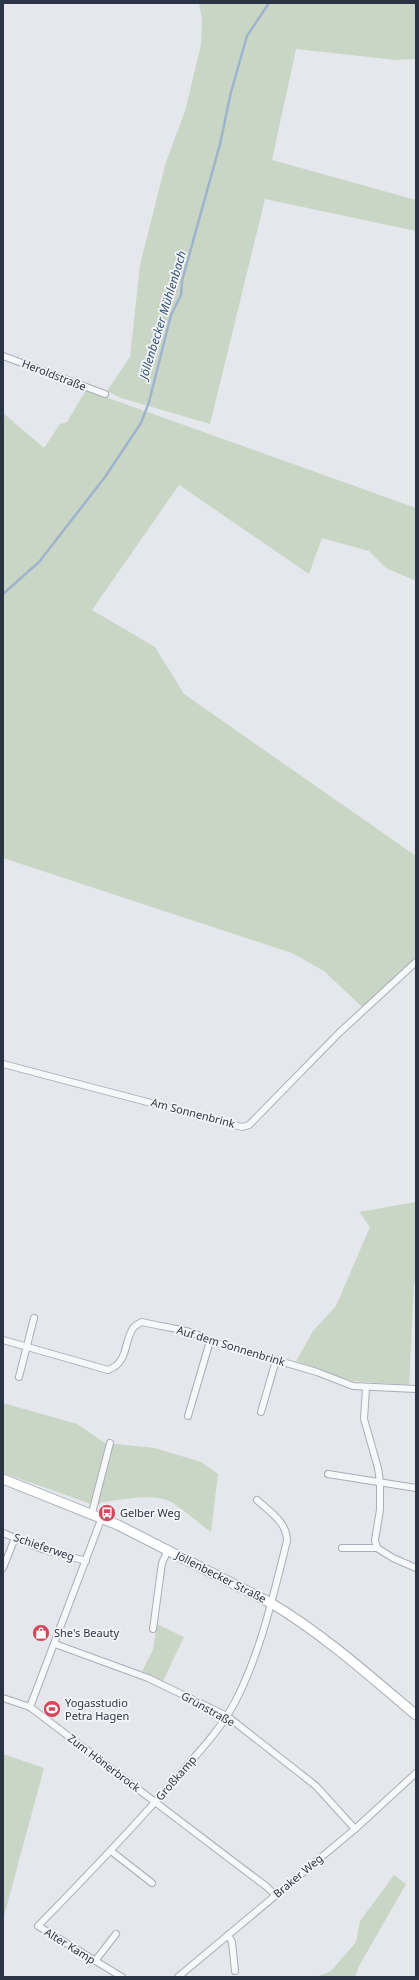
<svg xmlns="http://www.w3.org/2000/svg" width="419" height="1980" viewBox="0 0 419 1980" font-family="'Noto Sans',sans-serif">
<style>
.green{fill:#c9d6c5}
.lines{fill:none;stroke-linecap:round;stroke-linejoin:round}
.stream{stroke:#9fb4cc;stroke-width:2.5}
.minor-casing{stroke:#a9aeb7;stroke-width:8}
.secondary-casing{stroke:#a9aeb7;stroke-width:11}
.minor{stroke:#f7f8fa;stroke-width:6}
.secondary{stroke:#fff;stroke-width:9}
.labels{text-anchor:middle;stroke-width:3.5;stroke-linejoin:round;paint-order:stroke}
.street-label{font-size:11px;fill:#2b3445;stroke:#f4f6f9}
.poi-label{font-size:11px;fill:#2b3445;stroke:#f4f6f9;text-anchor:start}
.water-label{font-size:12px;font-style:italic;fill:#34527a;stroke:#f4f6f9}
</style>
<rect width="100%" height="100%" fill="#e4e7ec"/>
<g class="green">
<path d="M199 3H416V59L396 60 296 49 272 160 416 200V231L265 199 210 424 121 398 107 391 130 357 140 265 166 162 185 111 201 45 202 19Z"/>
<path d="M86 390 416 508V581L386 568 369 551 322 538 309 574 179 485 92 610 155 647 184 694 416 856V958L363 1008 324 971 292 953 3 858V413L44 448 60 424 67 422Z"/>
<path d="M416 1202V1282L414 1283 409 1385 351 1381 296 1361 313 1331 336 1306 370 1227 359 1212Z"/>
<path d="M3 1403 77 1424 105 1443 155 1448 201 1462 218 1474 211 1532C198 1523 186 1511 173 1503 154 1492 123 1500 102 1502L97 1506 3 1473Z"/>
<path d="M157 1624 184 1637 163 1681 142 1671 153 1650Z"/>
<path d="M3 1754 44 1768 3 1920Z"/>
<path d="M394 1875 406 1884 359 1966 355 1977H316L331 1971 356 1942 360 1921Z"/>
</g>
<g class="lines">
<path class="stream" d="M3 594 39 562 105 477 141 423 149 402 171 315 181 295 182 281 220 144 231 92 247 36 269 3"/>
<defs>
<g id="minor">
<path d="M3 356 105 394"/>
<path d="M3 1064 242 1127 249 1125 339 1033 416 962"/>
<path d="M3 1340 108 1370C130 1362 123 1340 134 1327 136 1325 140 1323 142 1322 165 1328 189 1328 210 1341L317 1372 353 1386 416 1389"/>
<path d="M19 1377 34 1318"/>
<path d="M366 1388 364 1419 378 1468 380 1482V1510L375 1540 377 1548 393 1558 416 1568"/>
<path d="M261 1412 276 1360"/>
<path d="M188 1416 210 1341"/>
<path d="M328 1474 416 1488"/>
<path d="M92 1513 110 1443"/>
<path d="M3 1533 42 1549 86 1561"/>
<path d="M342 1548H377"/>
<path d="M3 1568 15 1538"/>
<path d="M153 1629 162 1563 168 1550"/>
<path d="M55 1644 148 1678 227 1716 316 1786 355 1829"/>
<path d="M3 1698 30 1707 267 1887 275 1895"/>
<path d="M30 1707 102 1517"/>
<path d="M111 1851 152 1883"/>
<path d="M228 1935 232 1942 235 1971"/>
<path d="M95 1961 116 1934"/>
<path d="M122 1977 38 1926C86 1877 133 1828 178 1776 198 1753 221 1729 235 1702 261 1652 273 1596 287 1541 287 1522 270 1512 257 1500"/>
<path d="M178 1977 355 1829 416 1773"/>
</g>
<path id="secondary" d="M3 1479 118 1525 271 1603C323 1634 370 1676 416 1715"/>
</defs>
<use href="#minor" class="minor-casing"/>
<use href="#secondary" class="secondary-casing"/>
<use href="#minor" class="minor"/>
<use href="#secondary" class="secondary"/>
</g>
<defs>
<symbol id="bus-disc" viewBox="-11 -11 22 22"><circle r="9.5" fill="#d1495b" stroke="#f4f6f9"/><path d="M-5-6H5V4H4V6H2V4H-2V6H-4V4H-5ZM-3.5-4V0h7V-4ZM-3.5 1.2v1.5H-2V1.2ZM2 1.2v1.5H3.5V1.2Z" fill="#fff"/></symbol>
<symbol id="shop-disc" viewBox="-11 -11 22 22"><circle r="9.5" fill="#d1495b" stroke="#f4f6f9"/><path d="M-5-2.5h2.3a2.7 3.5 0 0 1 5.4 0H5L5.5 6h-11ZM-1.5-2.5h3a1.5 2.3 0 0 0-3 0Z" fill="#fff"/></symbol>
<symbol id="stadium-disc" viewBox="-11 -11 22 22"><circle r="9.5" fill="#d1495b" stroke="#f4f6f9"/><path d="M0-5a6.5 5 0 1 0 0 10a6.5 5 0 1 0 0-10ZM-3.5-1.8h7v3.6h-7Z" fill="#fff"/></symbol>
</defs>
<g fill-rule="evenodd">
<use href="#bus-disc" x="97" y="1503" width="20" height="20"/>
<use href="#shop-disc" x="31" y="1623" width="20" height="20"/>
<use href="#stadium-disc" x="42" y="1699" width="20" height="20"/>
</g>
<g class="labels">
<g class="street-label">
<text transform="translate(54 375) rotate(21)" y="4">Heroldstraße</text>
<text transform="translate(193 1113) rotate(15)" y="4">Am Sonnenbrink</text>
<text transform="translate(231 1346) rotate(17)" y="4">Auf dem Sonnenbrink</text>
<text transform="translate(44 1547) rotate(19)" y="4">Schieferweg</text>
<text transform="translate(221 1577) rotate(27)" y="4">Jöllenbecker Straße</text>
<text transform="translate(208 1709) rotate(29)" y="4">Grünstraße</text>
<text transform="translate(104 1763) rotate(37)" y="4">Zum Hönerbrock</text>
<text transform="translate(176 1778) rotate(-49)" y="4">Großkamp</text>
<text transform="translate(298 1876) rotate(-40)" y="4">Braker Weg</text>
<text transform="translate(70 1946) rotate(32)" y="4">Alter Kamp</text>
</g>
<g class="poi-label">
<text x="120" y="1517">Gelber Weg</text>
<text x="54" y="1637">She's Beauty</text>
<text x="65" y="1707">Yogasstudio<tspan x="65" dy="13">Petra Hagen</tspan></text>
</g>
<g class="water-label">
<text transform="translate(163 315) rotate(-73)" y="4">Jöllenbecker Mühlenbach</text>
</g>
</g>
<rect width="419" height="1980" fill="none" stroke="#2b3445" stroke-width="8"/>
</svg>
